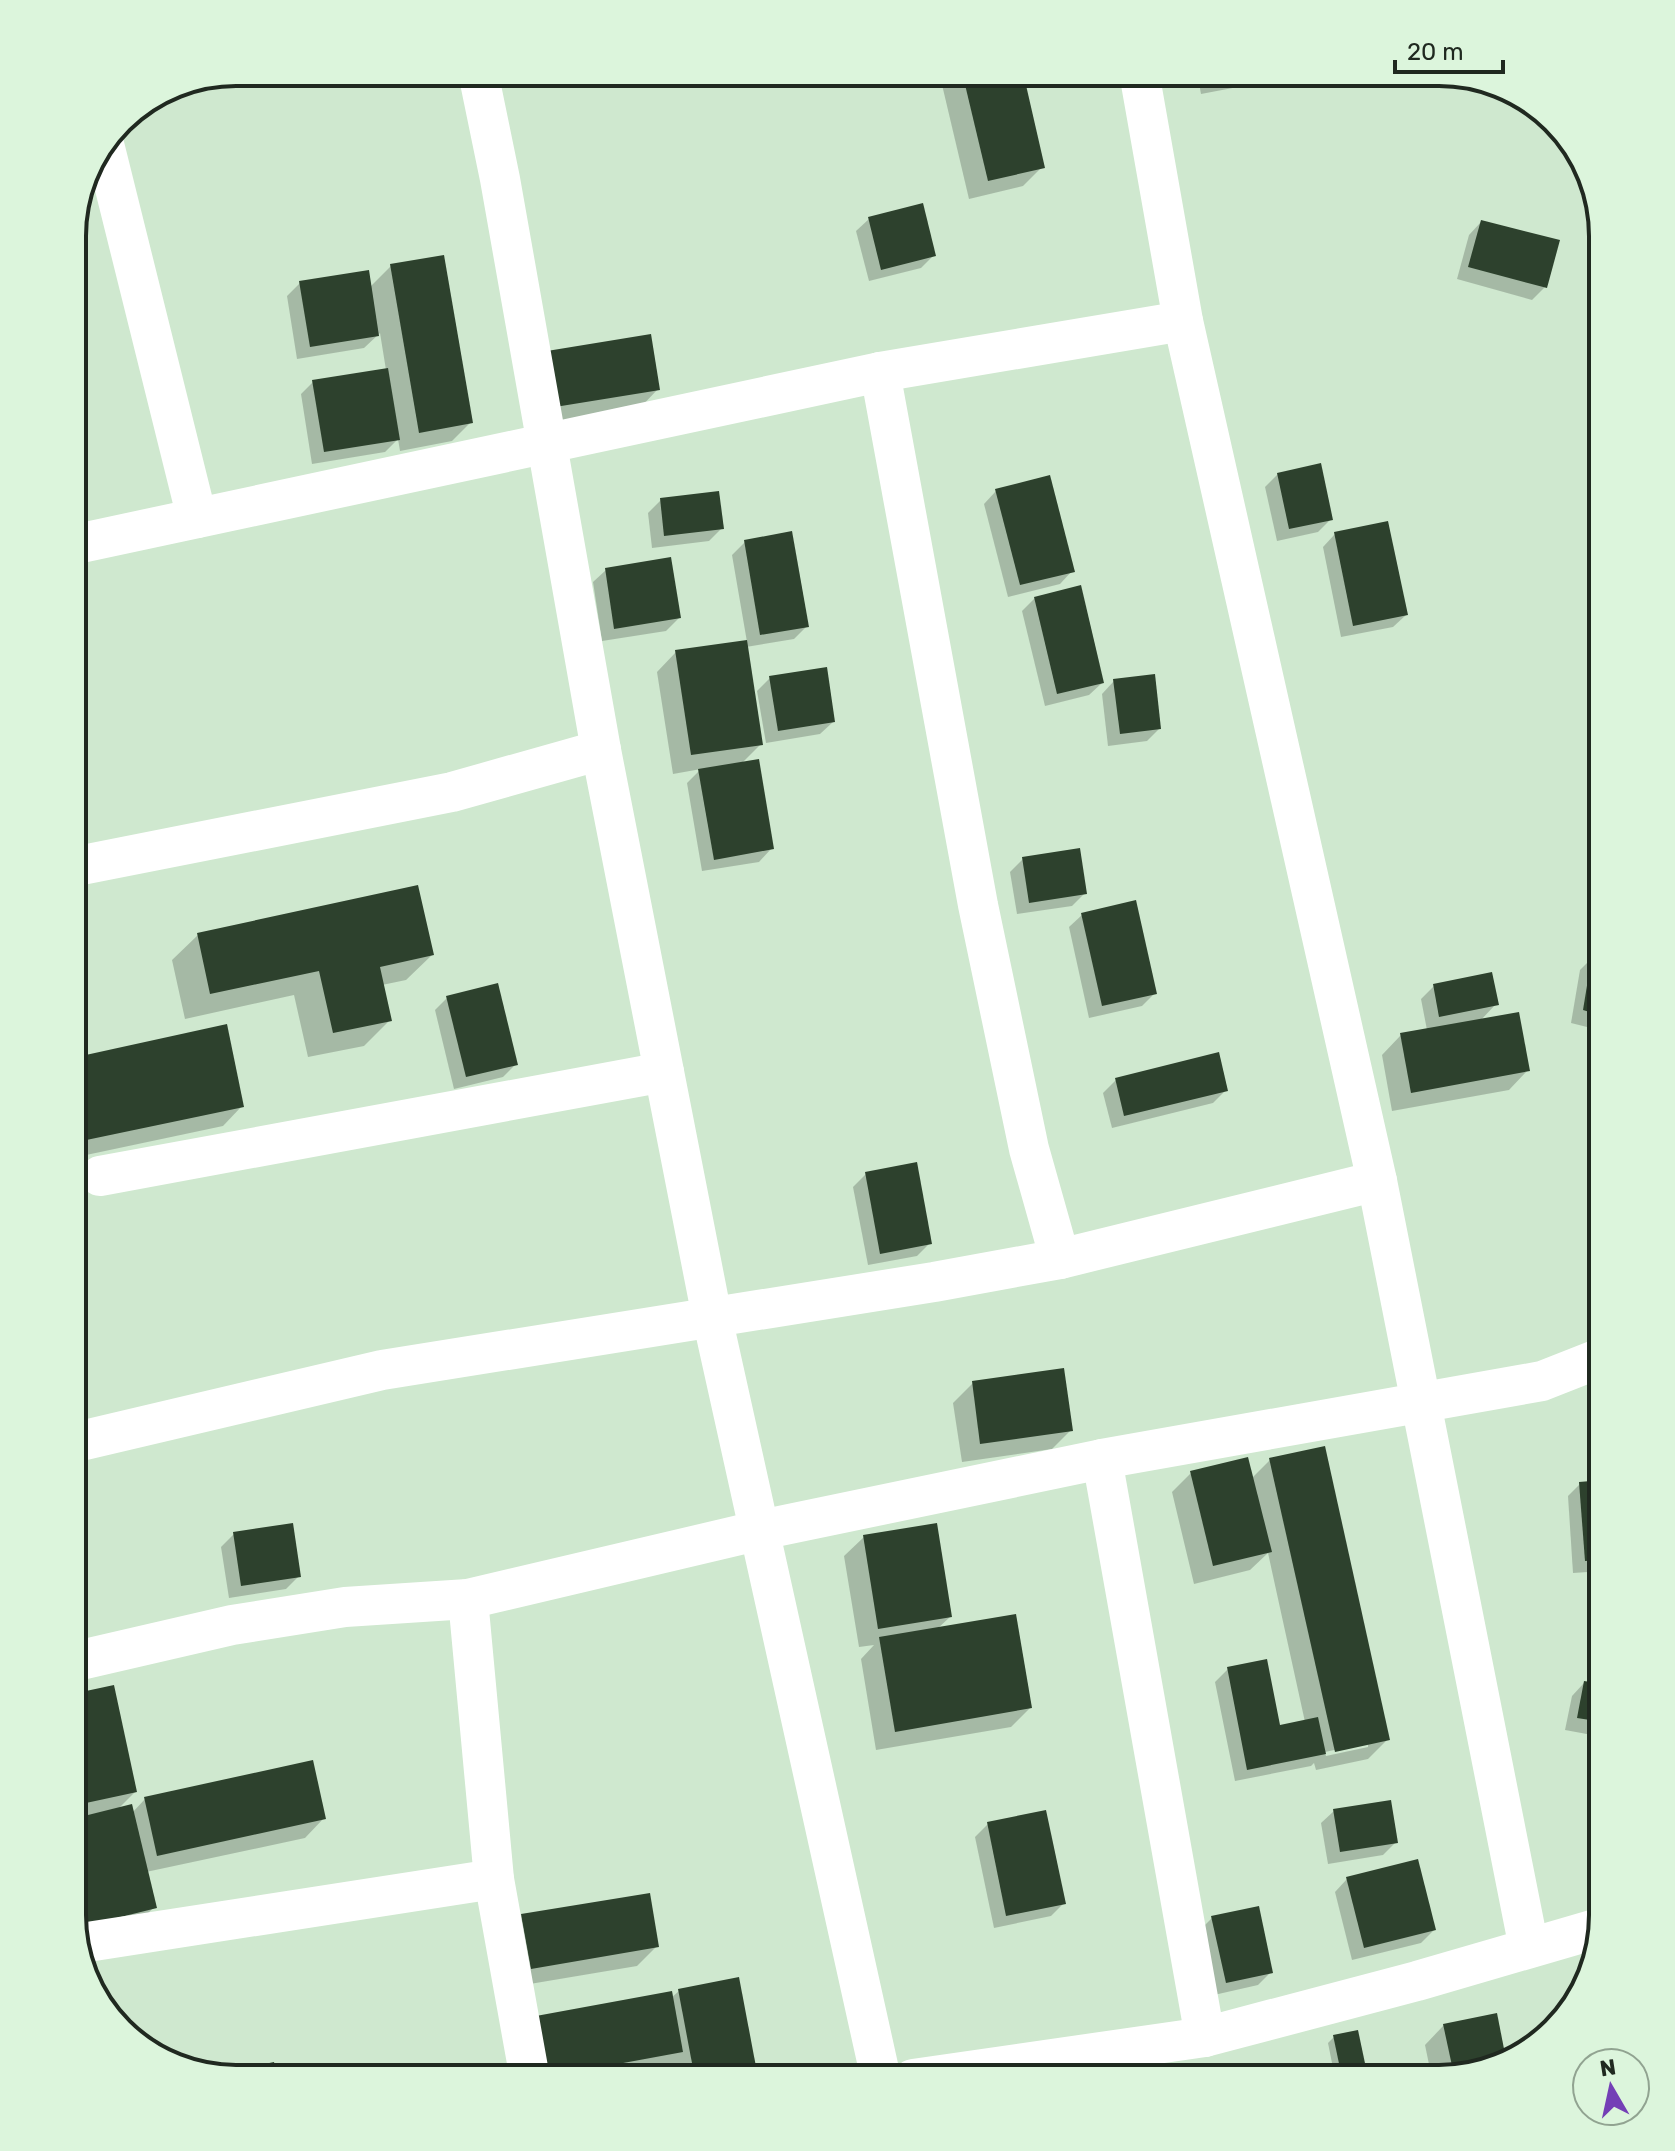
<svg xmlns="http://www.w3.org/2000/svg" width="1675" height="2151" viewBox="0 0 1675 2151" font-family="Rubik,sans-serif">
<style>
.shadow{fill:#0003;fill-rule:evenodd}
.building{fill:#2d412d}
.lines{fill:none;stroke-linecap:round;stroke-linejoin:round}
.minor{stroke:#fff;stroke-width:40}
.rim{fill:none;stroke:#202920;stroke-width:4}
</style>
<rect width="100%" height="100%" fill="#cfe8cf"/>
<g class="shadow">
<path d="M939 72H1021L1042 167 1023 186 969 199Z"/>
<path d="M1197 72H1271L1259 83 1201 94Z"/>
<path d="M869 219 934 255 921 268 869 281 856 231Z"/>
<path d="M1481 222 1545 287 1532 300 1457 279 1469 235Z"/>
<path d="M391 266 471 422 452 441 400 451 398 439 385 452 312 464 301 394 313 382 386 370 380 333 364 348 297 359 287 296 300 283 370 287Z"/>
<path d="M528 372 658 389 639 409 537 425Z"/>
<path d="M1278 474 1331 519 1318 532 1277 541 1265 487Z"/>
<path d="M996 491 1072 571 1060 584 1008 597 984 504Z"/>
<path d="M661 500 722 528 709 541 652 548 648 513Z"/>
<path d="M1335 534 1406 615 1393 627 1341 637 1323 547Z"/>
<path d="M745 542 807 626 794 639 746 647 761 744 741 764 771 849 759 862 702 871 687 783 701 769 673 774 657 672 676 652 747 642 732 555Z"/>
<path d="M606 570 679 618 666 631 602 641 593 582Z"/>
<path d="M1035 598 1102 683 1089 695 1045 706 1022 611Z"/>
<path d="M770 678 833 722 820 734 766 743 757 691Z"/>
<path d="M1114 681 1159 729 1147 741 1108 746 1102 694Z"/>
<path d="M1023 859 1085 893 1072 906 1017 914 1010 872Z"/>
<path d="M1082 915 1155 993 1142 1006 1089 1018 1069 927Z"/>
<path d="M198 935 432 955 406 980 382 985 390 1020 364 1046 308 1057 294 995 185 1019 172 960Z"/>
<path d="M1593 957 1603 960V1031L1571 1023 1580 970Z"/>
<path d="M1434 986 1496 1004 1480 1021 1528 1070 1509 1090 1392 1111 1382 1055 1401 1035 1427 1030 1421 999Z"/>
<path d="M447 998 516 1064 503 1077 454 1089 435 1010Z"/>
<path d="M72 1060 242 1106 223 1126 72 1158Z"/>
<path d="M1116 1080 1226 1090 1213 1103 1112 1128 1103 1093Z"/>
<path d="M866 1174 930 1243 917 1256 868 1265 853 1187Z"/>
<path d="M973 1383 1071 1430 1052 1449 962 1462 953 1403Z"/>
<path d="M1270 1460 1388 1739 1368 1759 1316 1770 1314 1763 1311 1766 1235 1781 1215 1682 1228 1669 1279 1728 1305 1722 1268 1553 1250 1570 1194 1584 1172 1492 1191 1473 1251 1479ZM1368 1743V1747L1326 1756 1325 1752Z"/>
<path d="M1603 1482V1571L1573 1573 1568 1496 1580 1484Z"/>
<path d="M234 1534 299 1576 286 1589 229 1598 221 1547Z"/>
<path d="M864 1537 950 1617 937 1629 1030 1708 1011 1727 876 1750 861 1659 874 1645 859 1647 844 1556Z"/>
<path d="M1584 1683 1603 1686V1737L1565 1730 1572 1696Z"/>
<path d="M72 1696 135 1792 117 1810 132 1813 145 1799 324 1818 305 1838 146 1872 154 1907 135 1927 80 1940 72 1915Z"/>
<path d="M1334 1811 1396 1842 1383 1855 1328 1864 1321 1823Z"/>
<path d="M988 1824 1063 1904 1051 1916 994 1928 975 1837Z"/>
<path d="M1347 1879 1434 1930 1421 1943 1352 1960 1335 1892Z"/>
<path d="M522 1916 657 1946 637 1966 512 1987 503 1936Z"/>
<path d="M1212 1918 1271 1972 1258 1985 1214 1995 1199 1931Z"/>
<path d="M679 1991 755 2071 747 2079H672L669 2063 661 2071 616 2079H525L671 1998Z"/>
<path d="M1564 2015 1538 2043 1535 2031 1548 2018Z"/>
<path d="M1444 2025 1504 2059 1439 2079H1432L1425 2045Z"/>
<path d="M1334 2037 1363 2067 1357 2073 1335 2078 1328 2043Z"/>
</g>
<g class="building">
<path d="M962 72H1023L1045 168 988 181Z"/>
<path d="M1212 72H1260V74L1213 82Z"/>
<path d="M923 203 936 256 881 270 868 217Z"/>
<path d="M1481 220 1560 240 1547 288 1468 267Z"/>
<path d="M444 255 473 423 419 433 390 264Z"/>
<path d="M369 270 379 336 310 347 299 281Z"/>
<path d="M651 334 660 390 555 407 547 351Z"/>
<path d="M388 368 400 440 324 452 312 380Z"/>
<path d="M1321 463 1333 520 1289 529 1277 473Z"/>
<path d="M1050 475 1075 572 1020 585 995 489Z"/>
<path d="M719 491 724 529 664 536 660 498Z"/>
<path d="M1388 521 1408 615 1353 626 1334 532Z"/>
<path d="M792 531 809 627 760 635 744 540Z"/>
<path d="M671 557 681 618 614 629 605 568Z"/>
<path d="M1081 585 1104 683 1057 694 1034 597Z"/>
<path d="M747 640 763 745 691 755 675 650Z"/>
<path d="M827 667 835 722 778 731 769 676Z"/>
<path d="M1155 674 1161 729 1120 734 1113 679Z"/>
<path d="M759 759 774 849 714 860 698 769Z"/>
<path d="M1080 848 1087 894 1029 903 1022 857Z"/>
<path d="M418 885 434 955 380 967 392 1021 333 1033 319 971 210 994 197 933Z"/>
<path d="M1136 900 1157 994 1102 1006 1081 913Z"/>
<path d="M1592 955 1603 958V1016L1583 1010Z"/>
<path d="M1492 972 1499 1005 1439 1017 1433 984Z"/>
<path d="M498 983 518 1065 466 1077 446 996Z"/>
<path d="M1519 1012 1530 1071 1411 1093 1400 1033Z"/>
<path d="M227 1024 244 1107 72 1143V1058Z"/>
<path d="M1219 1052 1228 1091 1124 1116 1115 1078Z"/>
<path d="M917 1162 932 1244 880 1254 865 1172Z"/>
<path d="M1064 1368 1073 1431 980 1444 972 1381Z"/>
<path d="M1325 1446 1390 1740 1335 1752 1269 1458Z"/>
<path d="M1248 1457 1272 1552 1213 1566 1190 1471Z"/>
<path d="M1603 1480V1560L1585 1561 1579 1482Z"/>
<path d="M293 1523 301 1577 241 1586 233 1532Z"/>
<path d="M937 1523 952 1617 878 1629 863 1535Z"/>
<path d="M1016 1614 1032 1708 895 1732 879 1637Z"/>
<path d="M1267 1659 1280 1725 1318 1717 1326 1754 1247 1770 1227 1667Z"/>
<path d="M1584 1681 1603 1684V1722L1577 1718Z"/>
<path d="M114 1685 137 1792 72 1806V1694Z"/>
<path d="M313 1760 326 1819 157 1856 144 1797Z"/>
<path d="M1391 1800 1398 1843 1340 1852 1333 1809Z"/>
<path d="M132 1804 157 1908 76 1928 72 1914V1819Z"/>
<path d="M1046 1810 1066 1904 1006 1916 987 1822Z"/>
<path d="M1418 1859 1436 1930 1364 1948 1346 1877Z"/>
<path d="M650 1893 659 1947 531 1969 521 1914Z"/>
<path d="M1259 1906 1273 1973 1226 1983 1211 1916Z"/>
<path d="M739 1977 757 2072 719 2079H695L678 1989Z"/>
<path d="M672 1991 683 2052 547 2077 536 2016Z"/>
<path d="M1497 2013 1506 2059 1454 2075 1443 2024Z"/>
<path d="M1358 2030 1366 2068 1341 2073 1333 2035Z"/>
<path d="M274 2062 278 2079H236L217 2074Z"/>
</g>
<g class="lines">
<g class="minor">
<path d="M478 72 500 179 601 750 712 1317 881 2079"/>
<path d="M1139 72 1183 321 1377 1181 1529 1948"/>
<path d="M104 144 197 518"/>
<path d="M880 372 978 905 1029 1149 1060 1259"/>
<path d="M72 545 880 372 1183 321"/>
<path d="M72 867 452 792 601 750"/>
<path d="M100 1176 664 1072"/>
<path d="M72 1443 382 1370 934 1282 1060 1259 1377 1181"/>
<path d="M1102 1459 1205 2037"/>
<path d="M468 1599 494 1879 530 2079"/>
<path d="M72 1662 232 1625 345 1607 468 1599 761 1530 1102 1459 1542 1381 1603 1357"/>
<path d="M81 1943 494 1879"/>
<path d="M913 2079 1205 2037 1417 1981 1599 1928"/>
</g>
</g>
<path d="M0 0H1675V2151H0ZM236 86H1439A150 150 0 0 1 1589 236V1915A150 150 0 0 1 1439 2065H236A150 150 0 0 1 86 1915V236A150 150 0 0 1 236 86Z" fill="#dcf5dc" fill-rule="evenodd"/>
<path class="rim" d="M236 86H1439A150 150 0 0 1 1589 236V1915A150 150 0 0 1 1439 2065H236A150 150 0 0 1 86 1915V236A150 150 0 0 1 236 86Z"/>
<g transform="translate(1611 2087) rotate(351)"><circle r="38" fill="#dcf5dc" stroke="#91a391" stroke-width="2"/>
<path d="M0-6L14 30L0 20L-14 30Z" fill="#743fb6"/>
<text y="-12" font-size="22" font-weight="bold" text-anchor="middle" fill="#202920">N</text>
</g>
<path d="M1395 60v12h108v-12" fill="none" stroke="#202920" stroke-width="4"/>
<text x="1407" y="60" font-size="24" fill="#202920" stroke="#dcf5dc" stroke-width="6" paint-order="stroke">20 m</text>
</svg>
